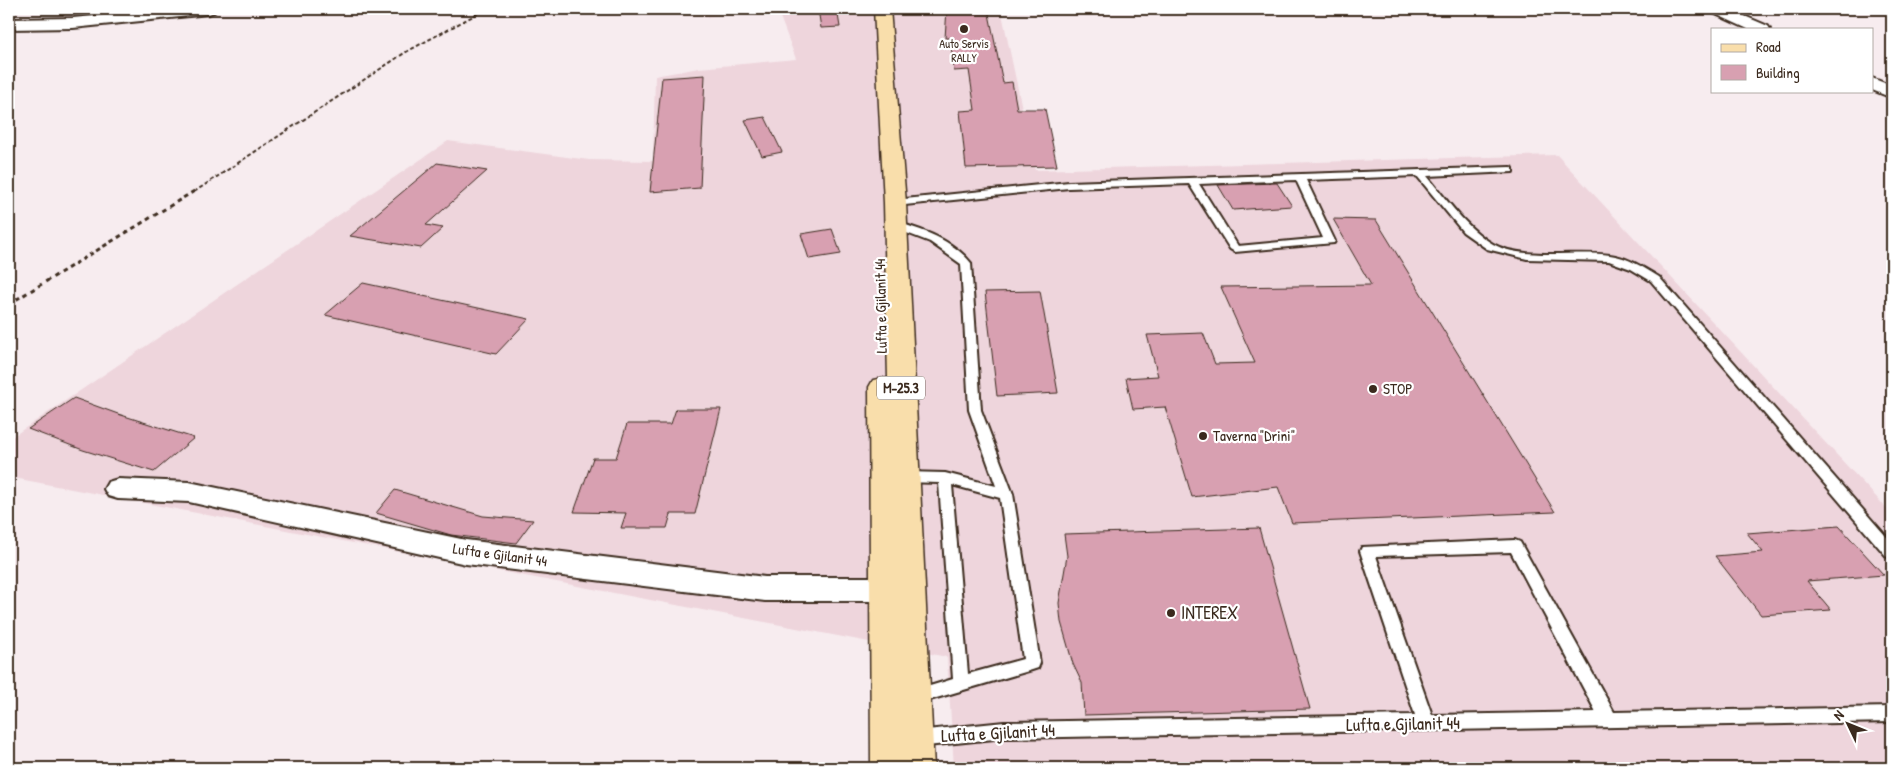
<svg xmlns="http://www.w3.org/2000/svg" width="1901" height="777" viewBox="0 0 1901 777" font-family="'Patrick Hand',sans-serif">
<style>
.built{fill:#eed5dc}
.building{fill:#d8a0b1;stroke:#3b2a1e}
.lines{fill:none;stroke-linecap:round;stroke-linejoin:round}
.lane-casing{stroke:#3b2a1e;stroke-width:4}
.street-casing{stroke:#3b2a1e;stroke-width:4}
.primary-casing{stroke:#3b2a1e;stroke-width:3}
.path-far1{stroke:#3b2a1e;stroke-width:2;stroke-dasharray:4 2.5;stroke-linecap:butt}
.path{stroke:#3b2a1e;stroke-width:3;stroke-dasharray:4.5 4;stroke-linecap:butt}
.lane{fill:#fff;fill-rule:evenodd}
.street{fill:#fff;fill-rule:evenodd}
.primary{fill:#f9deab;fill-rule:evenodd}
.poi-dot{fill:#3b2a1e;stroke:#fff;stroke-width:2}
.labels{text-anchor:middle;stroke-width:4.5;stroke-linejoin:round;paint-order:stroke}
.far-poi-label{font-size:12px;fill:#3b2a1e;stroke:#fff}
.shield{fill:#fff;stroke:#766a62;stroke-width:1}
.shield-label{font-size:14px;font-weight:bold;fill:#3b2a1e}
.street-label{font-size:15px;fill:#3b2a1e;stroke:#fff}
.poi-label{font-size:15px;fill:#3b2a1e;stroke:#fff;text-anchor:start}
.near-poi-label{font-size:18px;fill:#3b2a1e;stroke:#fff;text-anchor:start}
.near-street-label{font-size:18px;fill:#3b2a1e;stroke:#fff}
</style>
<rect width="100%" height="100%" fill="#f7ecef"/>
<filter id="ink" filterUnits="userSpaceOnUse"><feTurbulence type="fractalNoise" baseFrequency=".02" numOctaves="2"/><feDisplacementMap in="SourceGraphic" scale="10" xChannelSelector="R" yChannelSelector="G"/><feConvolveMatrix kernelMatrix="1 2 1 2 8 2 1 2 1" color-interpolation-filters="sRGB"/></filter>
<g filter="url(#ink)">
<g class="built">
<path d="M695 9H754L705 17Z"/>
<path d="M777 9H1001L1035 170 1557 155 1892 514V768H954L947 657 9 477V439L448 141 589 160 653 161 655 76 699 68 796 59Z"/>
</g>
<g class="building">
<path d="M818 9H837L840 27 821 28Z"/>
<path d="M947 9H988L1003 83 1012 82 1017 109H1045L1057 166 966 168 960 111 975 110 969 70 954 71 950 38H945Z"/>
<path d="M705 75 700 188 650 192 662 78Z"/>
<path d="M765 117 782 152 762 156 745 120Z"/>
<path d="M437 163 487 171 426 225 443 228 421 248 350 236Z"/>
<path d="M1277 183 1292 206 1233 210 1218 185Z"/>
<path d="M1333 219 1376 220 1555 512 1292 523 1278 487 1192 497 1165 407 1133 409 1126 378 1158 376 1147 335 1203 333 1215 364 1255 363 1221 287 1371 285Z"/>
<path d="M832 229 841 254 809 259 801 234Z"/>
<path d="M363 283 529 319 496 354 325 315Z"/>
<path d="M1040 291 1058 393 997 396 985 292Z"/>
<path d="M74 398 118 414 194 438 154 472 83 450 28 429Z"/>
<path d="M676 409H721L695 514H671L667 528H621L626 513 574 512 593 458H616L627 424H671Z"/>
<path d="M395 490 483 516 533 520 516 543 451 535 376 513Z"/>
<path d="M1839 526 1884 575 1807 581 1831 610 1761 615 1715 556 1763 552 1747 533Z"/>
<path d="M1259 528 1310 709 1084 715 1082 683 1073 664 1061 622 1059 603 1067 556 1064 534Z"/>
</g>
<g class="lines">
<defs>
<g id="lane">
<path d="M1510 167 1513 168V172L1427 176C1447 200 1466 228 1493 244 1523 261 1577 250 1610 255 1628 257 1644 268 1659 277L1892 543V559L1887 557 1651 281 1631 269 1609 261 1527 259 1487 249 1463 232 1417 176 1306 180 1335 241 1334 243 1235 252 1230 249 1189 184 1069 188 895 206 890 203 895 200 1069 182ZM1296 180 1323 238 1238 246 1199 184Z"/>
<path d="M895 222C922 229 954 241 971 263L981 410 1013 494 1040 663 1038 668 1032 670 916 704 910 702 908 697 910 692 953 679 939 483 905 482 900 481 898 477 900 473 905 472 945 473 996 486 969 410 961 264 930 242 891 227 890 225 891 223ZM952 485 1000 498 1023 659 968 674Z"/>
<path d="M1515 540 1520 542 1614 712 1892 707V722L1004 738 917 747 911 745 909 739 911 733 917 731 1004 722 1415 715 1360 551 1362 547ZM1511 552 1596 712 1432 715 1376 556Z"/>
</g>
<g id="street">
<path d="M166 9H217L214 12 209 14 73 28 9 29V19L73 18Z"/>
<path d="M1708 9H1728L1768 26 1770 29H1748L1711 12Z"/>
<path d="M1872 78 1892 86V98L1872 90Z"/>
<path d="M118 479 189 482 466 540 765 577H887L898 580 902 589 898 598 887 601H765L466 564 189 502 118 499 108 496 104 489 108 482Z"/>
</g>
<path id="primary" d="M874 9H890L906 203 934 768H871L869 387 873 380 883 378 888 379 884 203Z"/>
</defs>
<use href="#lane" class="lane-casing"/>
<use href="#street" class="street-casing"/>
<use href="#primary" class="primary-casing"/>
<path class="path-far1" d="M194 192 406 52 486 9"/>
<path class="path" d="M9 304 196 190"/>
<use href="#lane" class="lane"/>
<use href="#street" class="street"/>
<use href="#primary" class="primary"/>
</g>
</g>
<g class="poi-dot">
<circle cx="964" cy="29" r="5"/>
<circle cx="1373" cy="389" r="5"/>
<circle cx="1203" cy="436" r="5"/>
<circle cx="1171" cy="613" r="5"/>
</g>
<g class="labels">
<g class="far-poi-label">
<text x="964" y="48">Auto Servis<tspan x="964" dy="14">RALLY</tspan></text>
</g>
<rect class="shield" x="877" y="376.5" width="48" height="23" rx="4"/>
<g class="shield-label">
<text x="901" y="393">M-25.3</text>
</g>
<g class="street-label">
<text transform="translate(881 306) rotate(-91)" y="5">Lufta e Gjilanit 44</text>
<text transform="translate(500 555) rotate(8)" y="5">Lufta e Gjilanit 44</text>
</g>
<g class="poi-label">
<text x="1383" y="394">STOP</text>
<text x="1213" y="441">Taverna "Drini"</text>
</g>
<g class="near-poi-label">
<text x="1181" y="619">INTEREX</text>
</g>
<g class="near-street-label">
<text transform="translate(1403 724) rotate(-1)" y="6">Lufta e Gjilanit 44</text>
<text transform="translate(998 733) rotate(-3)" y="6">Lufta e Gjilanit 44</text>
</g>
</g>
<rect width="1901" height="777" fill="none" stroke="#fff" stroke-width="30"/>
<rect x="15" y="15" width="1871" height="747" fill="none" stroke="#3b2a1e" stroke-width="2" filter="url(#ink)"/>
<rect x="1711" y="28" width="162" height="65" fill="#ffffff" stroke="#b1aaa5"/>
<rect x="1721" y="44" width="25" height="8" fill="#f9deab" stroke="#b1aaa5"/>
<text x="1756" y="52" font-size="15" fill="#3b2a1e">Road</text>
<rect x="1721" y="65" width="25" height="15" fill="#d8a0b1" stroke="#b1aaa5"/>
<text x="1756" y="78" font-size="15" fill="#3b2a1e">Building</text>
<g transform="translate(1848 724) rotate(313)" stroke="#ffffff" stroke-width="4" paint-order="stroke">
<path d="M0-4L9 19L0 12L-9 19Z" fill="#3b2a1e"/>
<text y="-8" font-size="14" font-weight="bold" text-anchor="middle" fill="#3b2a1e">N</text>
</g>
</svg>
